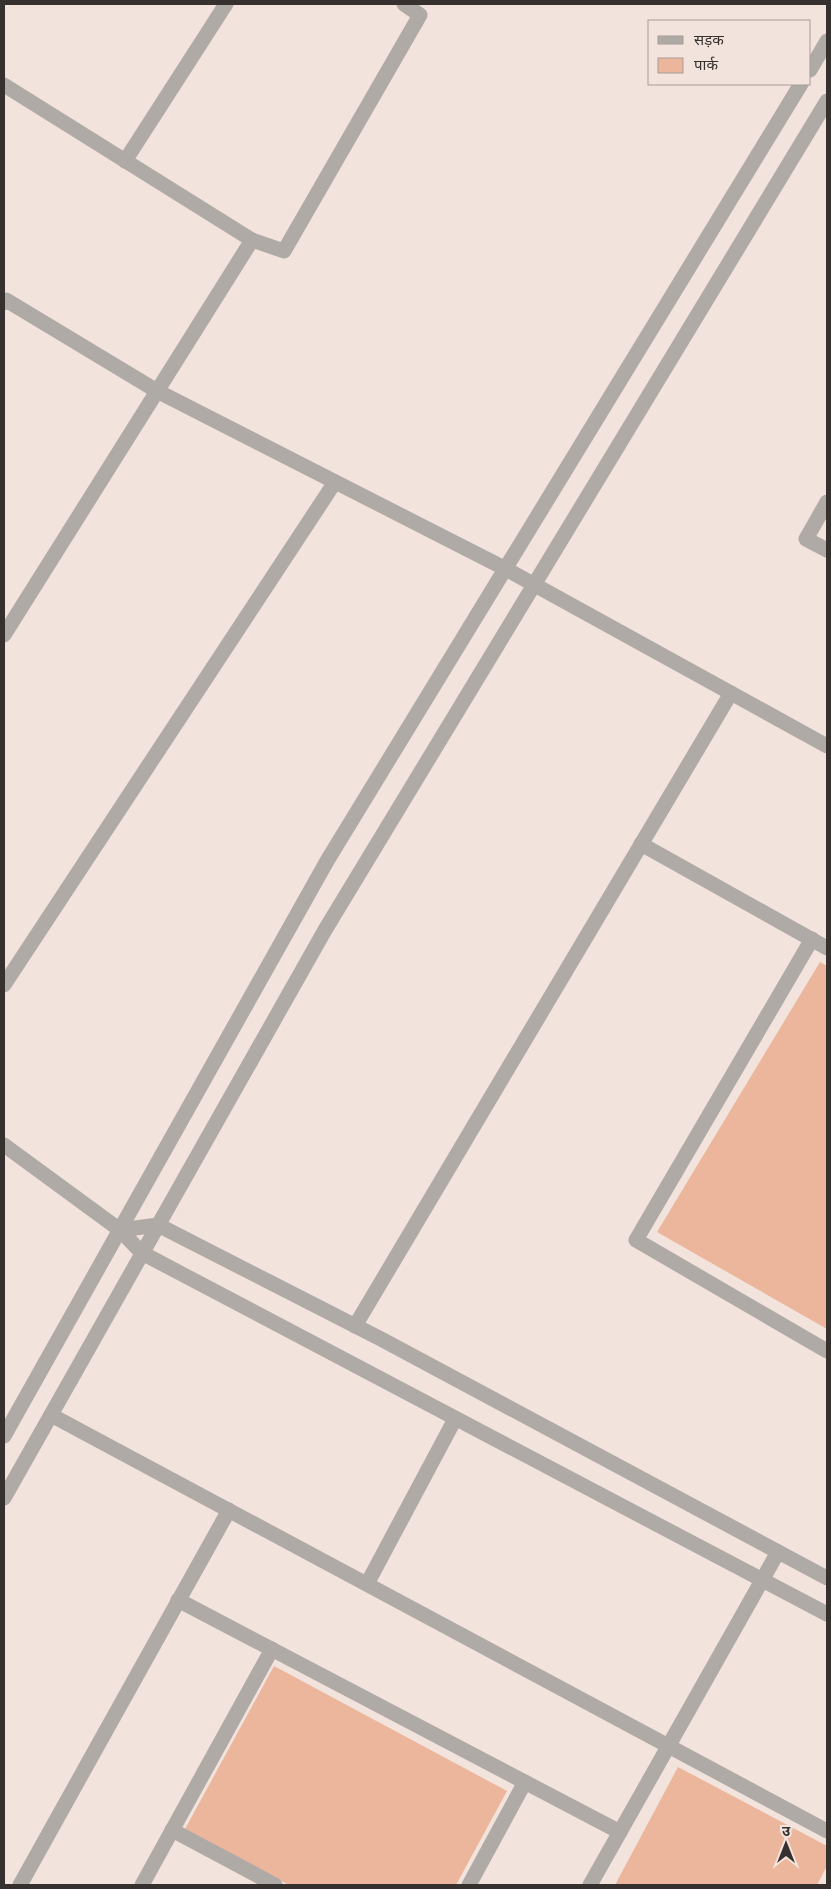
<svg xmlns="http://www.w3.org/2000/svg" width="831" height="1889" viewBox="0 0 831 1889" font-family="Raleway,'Noto Sans Devanagari',sans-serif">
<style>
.green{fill:#ecb69d}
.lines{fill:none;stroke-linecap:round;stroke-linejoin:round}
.minor{stroke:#b0aaa7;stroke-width:15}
</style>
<rect width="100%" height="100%" fill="#f2e3dc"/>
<g class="green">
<path d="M820 962 827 966V1329L657 1232Z"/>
<path d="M274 1666 507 1791 456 1885H289L185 1829Z"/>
<path d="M678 1767 827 1846V1866L817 1885H615Z"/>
</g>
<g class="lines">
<g class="minor">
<path d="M810 70 827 41"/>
<path d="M4 85 252 240 284 251 420 15 404 4"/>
<path d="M125 161 226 4"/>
<path d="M4 303 6 300 157 391 506 569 827 746"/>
<path d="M827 502 806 539 827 550"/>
<path d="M4 635 252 240"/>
<path d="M641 844 827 948"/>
<path d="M812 939 636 1240 827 1351"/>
<path d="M4 985 335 482"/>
<path d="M4 1145 120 1230 142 1253 827 1614"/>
<path d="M120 1230 158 1225 381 1339 827 1578"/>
<path d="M355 1326 731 693"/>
<path d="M51 1415 827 1831"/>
<path d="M4 1436 327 861 801 84"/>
<path d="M4 1498 325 930 827 101"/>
<path d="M367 1584 455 1419"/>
<path d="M178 1600 620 1832"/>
<path d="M172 1830 275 1885"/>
<path d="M20 1885 229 1510"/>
<path d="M142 1885 272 1649"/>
<path d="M469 1885 525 1782"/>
<path d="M590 1885 778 1552"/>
</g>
</g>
<rect width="831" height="1889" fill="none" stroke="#36312e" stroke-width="10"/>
<rect x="648" y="20" width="162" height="65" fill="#f2e3dc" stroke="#a79c96"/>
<rect x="658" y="36" width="25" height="8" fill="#b0aaa7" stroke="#a79c96"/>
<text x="694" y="45" font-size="15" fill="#36312e">सड़क</text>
<rect x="658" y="58" width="25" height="15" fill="#ecb69d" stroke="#a79c96"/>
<text x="694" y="70" font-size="15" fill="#36312e">पार्क</text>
<g transform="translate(786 1844)" stroke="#f2e3dc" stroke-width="4" paint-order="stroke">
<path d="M0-4L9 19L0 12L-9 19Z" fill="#36312e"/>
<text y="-8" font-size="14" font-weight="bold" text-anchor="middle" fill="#36312e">उ</text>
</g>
</svg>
